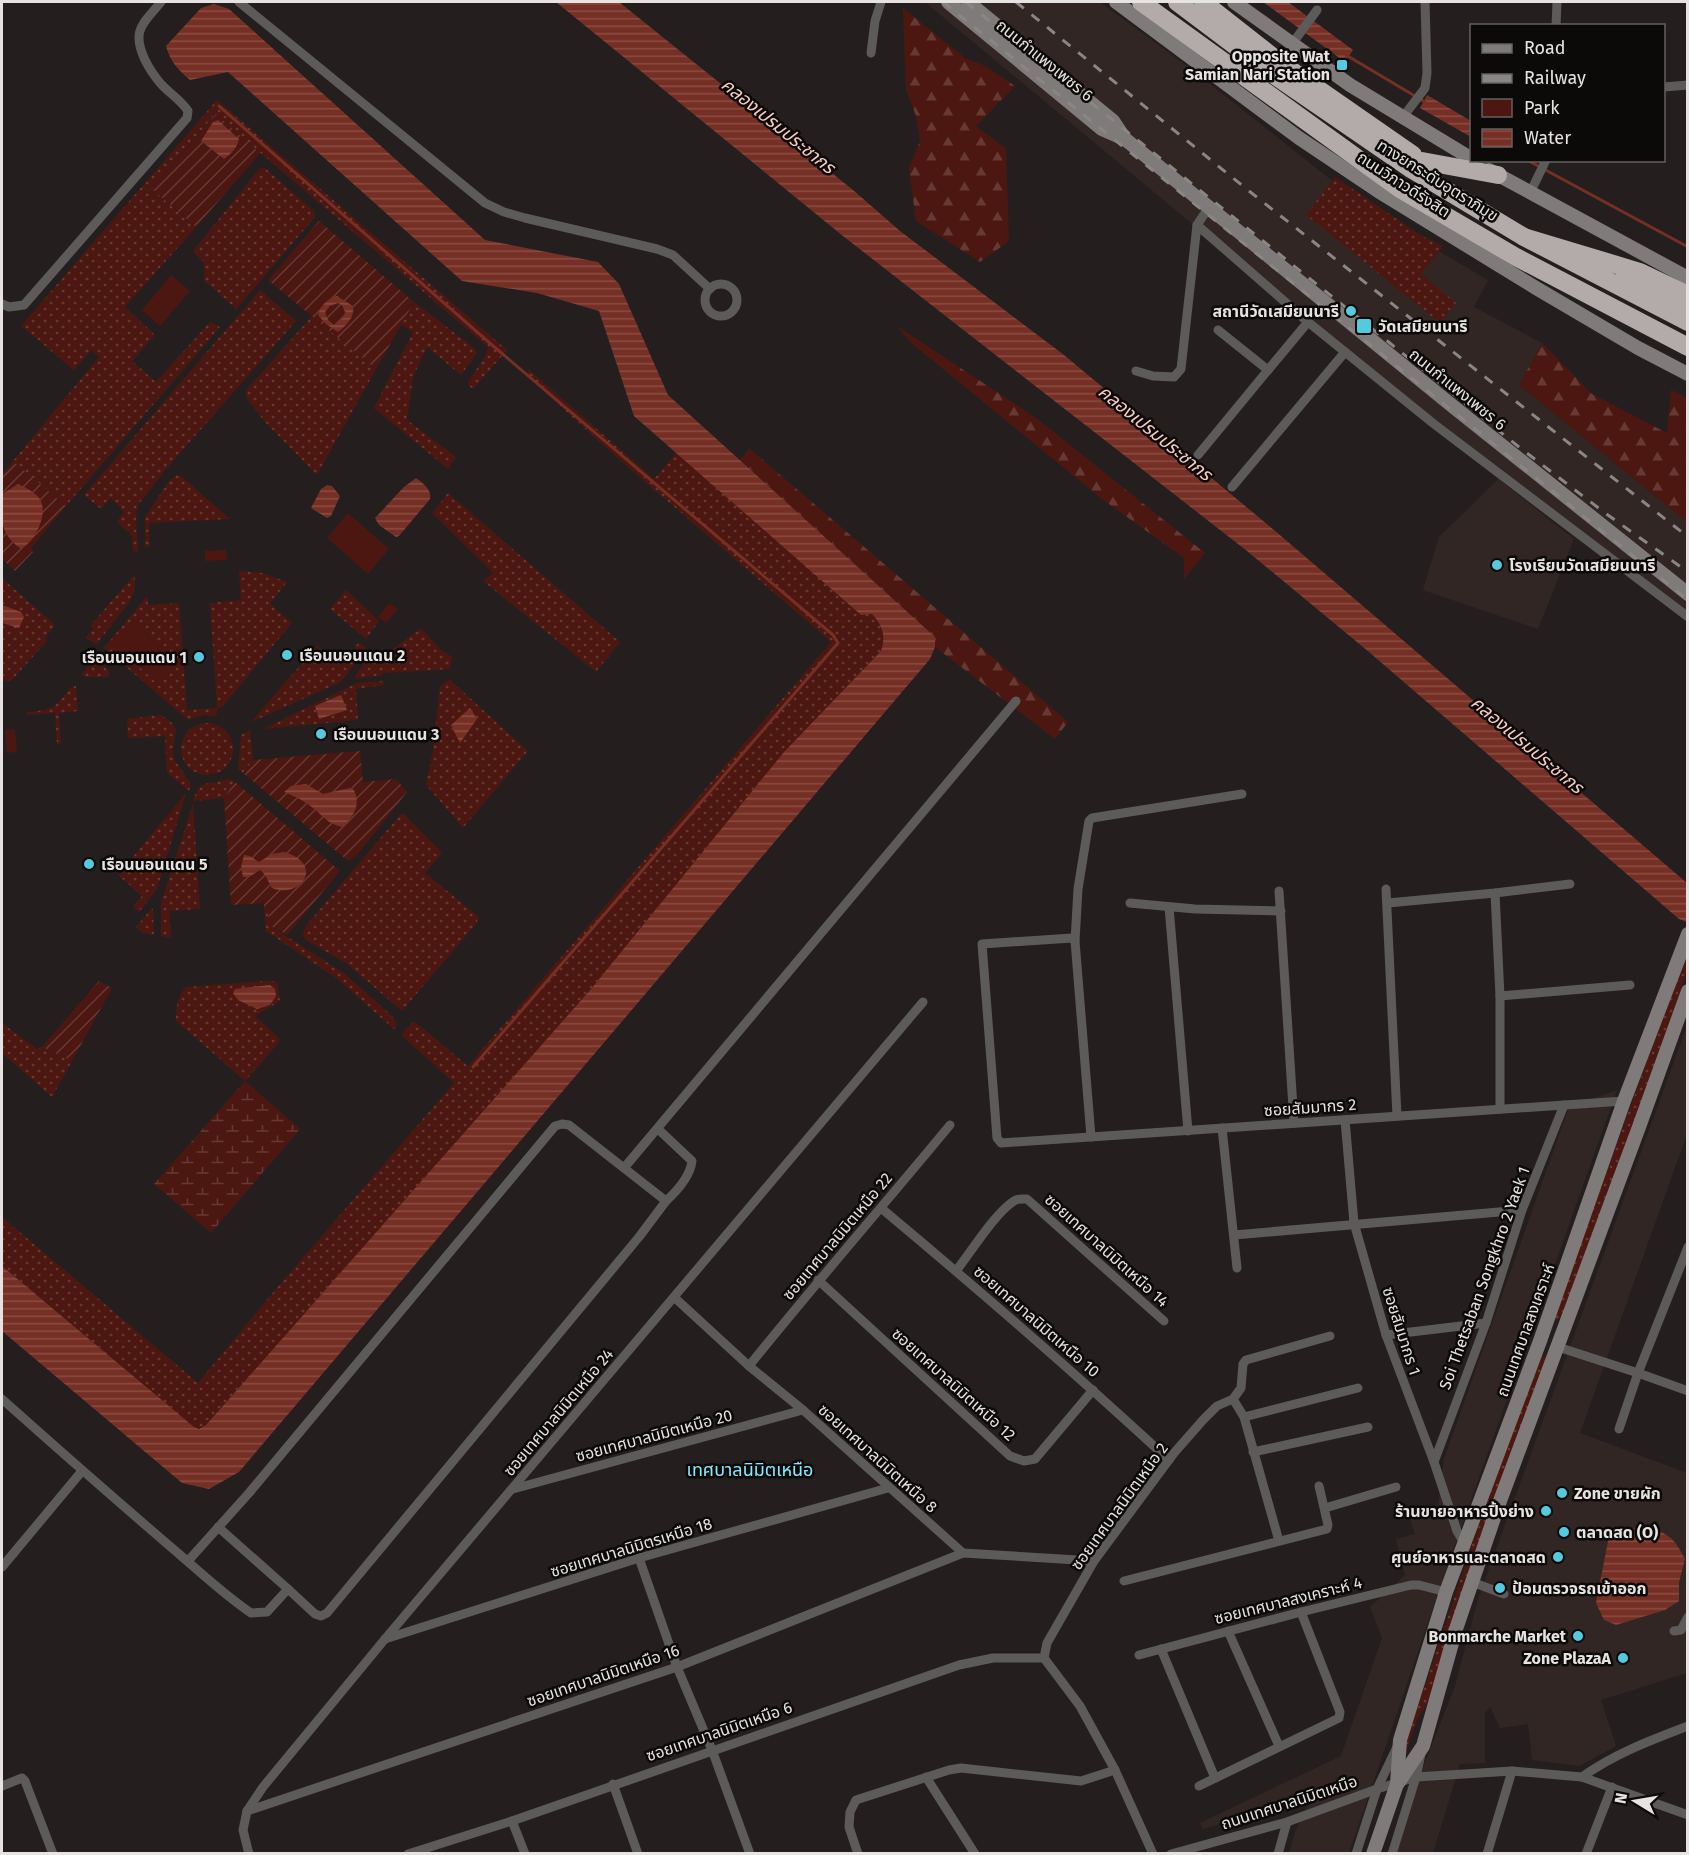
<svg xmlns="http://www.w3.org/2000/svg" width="1689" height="1855" viewBox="0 0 1689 1855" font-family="'Fira Sans','Noto Sans Thai',sans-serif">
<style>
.built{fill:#322624}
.grass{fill:url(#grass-dots)}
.forest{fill:url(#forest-firs)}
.wetland{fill:url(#wetland-marsh)}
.park{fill:#4c1710}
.garden{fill:url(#garden-furrows)}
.water{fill:url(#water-rules);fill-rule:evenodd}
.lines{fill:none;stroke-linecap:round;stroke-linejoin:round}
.stream{stroke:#762f24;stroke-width:3}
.street{stroke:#5d5a5a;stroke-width:9}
.secondary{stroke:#7f7b7a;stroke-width:14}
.highway{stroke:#b2aba9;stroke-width:18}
.rail{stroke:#8a8685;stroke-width:3;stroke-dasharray:10 10;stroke-linecap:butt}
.highway-bridge{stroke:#b2aba9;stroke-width:18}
.poi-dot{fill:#54cade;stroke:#0c0909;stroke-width:2}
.labels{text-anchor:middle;stroke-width:5;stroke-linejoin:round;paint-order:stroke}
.poi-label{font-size:16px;font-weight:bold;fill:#e7e3e3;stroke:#0c0909;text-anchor:start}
.street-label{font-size:16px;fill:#e7e3e3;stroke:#0c0909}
.water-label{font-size:18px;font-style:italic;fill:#f9ccc3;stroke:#0c0909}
.neighbourhood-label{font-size:18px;fill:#84ecfe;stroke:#0c0909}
</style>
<defs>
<pattern id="grass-dots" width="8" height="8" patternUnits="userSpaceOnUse" patternTransform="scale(1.5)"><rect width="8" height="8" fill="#4c1710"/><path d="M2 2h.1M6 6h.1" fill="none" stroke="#663933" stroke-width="1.8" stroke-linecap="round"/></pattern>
<pattern id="forest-firs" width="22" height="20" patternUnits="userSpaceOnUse" patternTransform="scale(1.5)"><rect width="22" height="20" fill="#4c1710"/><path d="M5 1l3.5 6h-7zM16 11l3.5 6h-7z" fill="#663933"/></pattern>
<pattern id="wetland-marsh" width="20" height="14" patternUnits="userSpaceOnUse" patternTransform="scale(1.5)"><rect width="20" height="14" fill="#4c1710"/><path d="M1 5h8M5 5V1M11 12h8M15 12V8" fill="none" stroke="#663933"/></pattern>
<pattern id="garden-furrows" width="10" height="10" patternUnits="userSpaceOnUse" patternTransform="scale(1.5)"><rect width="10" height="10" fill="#4c1710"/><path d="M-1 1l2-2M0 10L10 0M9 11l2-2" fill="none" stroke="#663933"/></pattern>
<pattern id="water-rules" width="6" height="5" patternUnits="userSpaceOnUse" patternTransform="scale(1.5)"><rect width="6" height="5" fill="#762f24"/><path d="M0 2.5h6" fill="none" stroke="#8a4d44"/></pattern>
</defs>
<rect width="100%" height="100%" fill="#241f1e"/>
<g class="built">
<path d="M925 2H1100L1191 69 1373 213 1488 280 1474 307 1542 343 1519 385 1687 522V615L1333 341Z"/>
<path d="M1498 479 1574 539 1538 629 1423 590 1439 537Z"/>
<path d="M1687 1026V1134L1580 1433 1687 1473V1673L1601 1700 1616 1746 1579 1766 1532 1760 1528 1724 1500 1728 1490 1707 1485 1713V1763L1460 1764 1433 1853 1395 1854 1412 1796 1455 1686 1478 1599Z"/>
<path d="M1617 1090 1444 1576 1349 1853H1289L1295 1832 1311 1799 1203 1829 1200 1823 1341 1756 1382 1638 1370 1607 1405 1575 1396 1539 1415 1534 1409 1516 1438 1505 1444 1459 1569 1107Z"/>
</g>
<g class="grass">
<path d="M217 100 507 350 473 389 469 386 468 382 486 355 488 347 215 114 152 189 196 227 125 307 155 335 132 361 156 382 210 322 220 327 66 506 13 461 99 357 91 350 74 370 21 326Z"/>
<path d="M260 168H265L314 211 315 217 236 309 204 280V263L193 251Z"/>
<path d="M1335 177 1422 236 1443 246 1421 274 1456 303 1440 323 1306 215Z"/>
<path d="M260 290 296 321 166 469 138 505 136 516 138 552H133L132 536 117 522 124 512 111 498 101 509 84 495Z"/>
<path d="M414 302 474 348 477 353 461 375 427 347 413 377 407 420 456 457 448 469 374 408 413 332 401 325Z"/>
<path d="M312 316 376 369 317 475 265 422 245 396 247 389Z"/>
<path d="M528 369 654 479 677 452 861 615 872 613C883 625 886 635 881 651L784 752 591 989 206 1425 199 1429 194 1427 2 1266V1217L198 1383 276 1289 454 1083 401 1035 414 1021 468 1066 831 642 621 461 528 377Z"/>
<path d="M177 475 181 476 230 519 149 523 150 546 145 547V517L170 480Z"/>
<path d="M448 493 620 642 596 672 483 581 493 573 432 513Z"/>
<path d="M239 571 262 573 287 582 270 604 292 623 222 707 218 708 216 716 202 715 188 720 104 648 147 596 148 605 179 603 187 710 217 708 210 603 241 600Z"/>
<path d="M135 574 134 591 130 601 96 645 86 637 93 629 90 626Z"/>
<path d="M2 578 55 625 45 638 47 641 12 680 2 681Z"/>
<path d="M346 590 379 621 366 639 330 609Z"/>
<path d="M421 628 440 649 452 657 450 669 383 673 382 675 356 679 355 676 372 653 380 659Z"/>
<path d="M359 642 366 648 341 682 251 722 317 646 341 665Z"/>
<path d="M93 660 97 661 109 671V677H90L81 675Z"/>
<path d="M449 679 528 751 463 828 426 785 433 750 440 686Z"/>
<path d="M383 681 384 685 356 689 358 720 263 729 357 683Z"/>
<path d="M76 686 78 711 59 713 61 744H57L55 713 27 715V712C54 710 54 709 71 687Z"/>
<path d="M161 715 171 722 176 730 173 750 174 759 191 784 189 791 167 773 165 736 128 738 127 719Z"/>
<circle cx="207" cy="749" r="26"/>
<path d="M250 730 253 760 243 773 238 769 241 735Z"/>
<path d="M226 779H230L235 782 224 798 193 801C201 777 206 787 226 779Z"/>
<path d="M186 793 157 889 139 912 133 907 142 896 118 875Z"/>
<path d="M193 804 200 909 169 911 171 938 161 936V903Z"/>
<path d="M404 814 442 853 425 873 479 917 476 924 402 1011 346 963 306 940 303 935 305 927 400 815Z"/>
<path d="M152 908 153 910 154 935 143 933 136 927Z"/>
<path d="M264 910 268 911 269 925 345 974 391 1015 397 1024 395 1030 336 978 266 931Z"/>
<path d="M1687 952V970L1646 1093 1563 1316 1556 1320 1554 1315Z"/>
<path d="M267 981 277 982 280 1001 255 1016 281 1040 245 1081 176 1021C176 1008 177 997 186 987Z"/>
<path d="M2 1023 37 1049 42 1047 72 1061 52 1097 2 1053Z"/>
<path d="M1543 1356 1546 1358 1429 1701 1417 1719 1406 1752 1404 1748 1474 1539 1537 1364Z"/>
</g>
<g class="forest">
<path d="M903 8 965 58 985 66 1015 86 976 126 1006 149 1009 241 980 262 916 221 909 168 920 141 916 116 906 90Z"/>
<path d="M897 326 1036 418 1205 553 1184 579V558L1102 499 910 342Z"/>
<path d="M1542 343 1592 394 1667 433 1671 390 1687 398V522L1519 385Z"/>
<path d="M749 448 1068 722 1055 739 935 647V637L740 460Z"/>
</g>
<path class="wetland" d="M245 1081 300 1129 211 1233 154 1184Z"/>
<g class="park">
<path d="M171 275 190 291 160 326 142 310Z"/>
<path d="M348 513 389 549 368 574 327 538Z"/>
<path d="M226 550 227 560 205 561V551Z"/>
<path d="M389 603 398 609 386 623 378 617Z"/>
<path d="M136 622 180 661 159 685 115 645Z"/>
<path d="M15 729 17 752 7 753 5 730Z"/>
</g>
<g class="garden">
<path d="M216 114 260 153 196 227 152 189Z"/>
<path d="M319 221 414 302 376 369 268 280Z"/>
<path d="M13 461 66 506 31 548 33 552 15 571 2 559V475Z"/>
<path d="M360 751 363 782 396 779 407 792 357 855 348 861 243 773 253 760Z"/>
<path d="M235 782 340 871 287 935 269 925 268 911 264 910V903L231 905 224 798Z"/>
<path d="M99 981 112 988 72 1061 42 1047Z"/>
</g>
<g class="water">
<path d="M556 2H619L853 190 900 231 1064 355 1274 530 1687 883V922L1679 919 1369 652 1247 551 843 236Z"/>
<path d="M1263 2H1288L1353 50 1345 62Z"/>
<path d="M214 4 229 9 485 240 598 262 619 284 668 395 935 637V647L930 659 239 1472 209 1489 182 1483 2 1331V1266L194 1427 199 1429 206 1425 591 989 784 752 881 651C886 636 883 626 872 614L861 615 634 416 599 311 537 293 462 281 228 72 190 80C178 70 170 61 166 46L201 8Z"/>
<path d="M1427 95 1471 121V137L1420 108Z"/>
<path d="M218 120 239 139C237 148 231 154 224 159L201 141 213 122Z"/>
<path d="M337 296 353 306C355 317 347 325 338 332L326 324 318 315C321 305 327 299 337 296ZM338 303 342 305 345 312 343 318 334 325 328 320 325 312 330 306Z"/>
<path d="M416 478C423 483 432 490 430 499L399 536 396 537 379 525 375 518 404 487Z"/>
<path d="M18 484C41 494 48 503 39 527 34 537 30 543 21 549 0 533 1 521 2 494Z"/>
<path d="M327 485 332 486 340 496 331 516 327 518 311 508 321 489Z"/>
<path d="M2 605 21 612 24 617 19 628 2 623Z"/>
<path d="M341 695 347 710 319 719 315 706Z"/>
<path d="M470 708 477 719 460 743 451 725Z"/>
<path d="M306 784 323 794 350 788 354 790C361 806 354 815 343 827 325 824 320 811 306 803 299 798 291 795 284 792L291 786Z"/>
<path d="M284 852C326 864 300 900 272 888 268 882 266 874 260 870L249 877H243L241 867 244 855 250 856 259 862 272 854Z"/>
<path d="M270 985 275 989 276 996 270 1005 257 1009 238 1000 233 993 235 989Z"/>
<path d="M1644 1525C1650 1530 1656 1530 1663 1533 1675 1539 1679 1548 1685 1559L1679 1582V1601L1665 1610 1616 1625 1604 1620 1596 1603 1609 1536Z"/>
</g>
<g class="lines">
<g class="stream">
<path d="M1346 55 1425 102"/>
<path d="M219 106 492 345 833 635 838 643 473 1067"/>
<path d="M1527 160 1688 247"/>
</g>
<g class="street">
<path d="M239 2 485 203 504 212 525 218 657 249 673 255 710 289"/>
<path d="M1556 26 1557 2"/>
<path d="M1292 44 1317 10"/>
<path d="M871 53 875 21 881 2"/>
<path d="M1664 87 1688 85"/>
<path d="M1403 117 1425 88 1427 73 1425 2"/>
<path d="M1530 193 1546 160"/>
<path d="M1197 225 1308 322 1268 370 1218 330"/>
<circle cx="721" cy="300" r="16"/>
<path d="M2 304 9 307 24 305 187 118 188 111C181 100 169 93 161 84 155 77 149 68 145 60 131 30 143 24 161 2"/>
<path d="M1308 322 1434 424 1688 617"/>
<path d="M1136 371 1153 376 1174 377 1181 369 1197 225 1209 207"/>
<path d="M1198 455 1268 370"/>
<path d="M1232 487 1345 352"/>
<path d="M1386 889 1397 1116"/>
<path d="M1279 891 1294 1123"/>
<path d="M1495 893 1500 996V1109"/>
<path d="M1130 903 1195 909 1281 911"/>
<path d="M1388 903 1495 893 1570 884"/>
<path d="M1169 907 1188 1131"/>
<path d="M1075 941 1072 938 982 944 997 1138 1001 1143 1624 1101"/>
<path d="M1500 996 1630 985"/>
<path d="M1345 1120 1354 1223 1386 1335 1434 1462 1457 1531 1464 1543"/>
<path d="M1222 1128 1237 1268"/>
<path d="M658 1129 692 1161C690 1177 677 1191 666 1201"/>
<path d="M1091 1137 1075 941 1078 889 1089 821 1092 818 1242 794"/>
<path d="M624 1168 1016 701"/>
<path d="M881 1208C979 1290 1075 1373 1169 1460"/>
<path d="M1234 1235 1522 1210"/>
<path d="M956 1271C971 1252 995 1213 1014 1201 1018 1198 1022 1199 1027 1199L1164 1321"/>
<path d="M818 1280 1010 1456 1024 1461 1035 1459 1093 1390"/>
<path d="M675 1298 749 1366 803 1410 963 1553 1094 1561"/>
<path d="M1386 1335 1486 1323"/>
<path d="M1558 1347 1638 1373 1688 1391"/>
<path d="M749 1366C814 1285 883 1206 950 1125"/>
<path d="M2 1399C58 1449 115 1499 172 1548 198 1570 223 1594 251 1613L267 1612 288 1589 315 1614 321 1616 327 1613 639 1237 666 1201 569 1125 562 1124 555 1126 249 1493 188 1561"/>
<path d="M1233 1399 1244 1417 1279 1541"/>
<path d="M1244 1417 1358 1388"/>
<path d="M1619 1429 1638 1373 1688 1247"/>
<path d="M1253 1452 1368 1427"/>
<path d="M1434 1462 1486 1323 1522 1210 1564 1105"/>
<path d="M513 1489 803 1410"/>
<path d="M1325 1508 1396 1487"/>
<path d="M218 1527 288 1589"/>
<path d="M639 1558 677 1667 712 1750 750 1854"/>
<path d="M2 1567 82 1471"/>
<path d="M1124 1581 1327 1529 1328 1525 1319 1486"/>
<path d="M1472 1582 1504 1594"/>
<path d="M1228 1631 1279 1746"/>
<path d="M1674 1631 1681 1630 1688 1617"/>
<path d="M385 1639 639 1558 888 1488"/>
<path d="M1161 1649 1215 1778"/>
<path d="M1139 1655 1301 1612 1411 1585H1419L1446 1592"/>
<path d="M926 1777 975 1854"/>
<path d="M1582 1777C1614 1754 1651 1740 1688 1726"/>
<path d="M613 1784 638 1854"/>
<path d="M2 1786 22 1778 25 1781 53 1854"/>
<path d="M1199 1786 1339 1718 1340 1712 1301 1612"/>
<path d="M247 1811 677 1667 963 1553"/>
<path d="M512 1821 525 1854"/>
<path d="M249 1854 243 1830 247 1811 263 1787 385 1639 923 1002"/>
<path d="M408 1854 512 1821 959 1665 993 1658H1044"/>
<path d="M858 1854 849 1827 850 1812 856 1800 949 1770 961 1768 1081 1781 1115 1770"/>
<path d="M1153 1854 1115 1770 1080 1706 1044 1658 1047 1643 1094 1561 1174 1453 1203 1420 1217 1406 1233 1399 1241 1388 1243 1364 1246 1360 1330 1336"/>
<path d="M1171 1854 1287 1822 1377 1789 1416 1777 1512 1771 1582 1777 1688 1815"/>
<path d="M1278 1854 1287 1822"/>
<path d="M1356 1854 1377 1789 1397 1747"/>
<path d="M1392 1854 1416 1777 1421 1754"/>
<path d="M1487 1854 1512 1771"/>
<path d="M1586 1854 1612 1787"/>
</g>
<g class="secondary">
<path d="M948 2 1102 129 1125 139 1450 404 1688 594"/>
<path d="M968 2 1113 121 1125 139"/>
<path d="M1116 2 1299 138 1378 191 1536 288 1638 348 1688 374"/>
<path d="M1234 2 1350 85 1472 159"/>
<path d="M1489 170 1688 278"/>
<path d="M1398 1783 1423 1746 1456 1629 1497 1509 1639 1127 1688 991"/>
<path d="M1373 1854 1397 1784 1400 1740 1446 1592 1540 1341 1624 1101 1688 934"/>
</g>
<g class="highway">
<path d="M1141 2 1400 189 1516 257 1688 347"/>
<path d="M1177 2 1274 75 1411 169 1524 237 1688 322"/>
<path d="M1203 2 1282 64 1413 155"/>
<path d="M1422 161 1498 175"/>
<path d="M1625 275 1688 307"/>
</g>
<g class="rail">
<path d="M943 2 1688 600"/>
<path d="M966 2 1519 447 1605 513 1688 572"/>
<path d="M1016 2 1249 191 1688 537"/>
</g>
<path class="highway-bridge" d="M1524 237 1640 272 1688 295"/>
</g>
<g class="poi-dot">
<rect x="1336" y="59" width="12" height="12" rx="3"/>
<circle cx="1351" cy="311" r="6"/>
<rect x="1356" y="318" width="16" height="16" rx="3"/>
<circle cx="1497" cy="565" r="6"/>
<circle cx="287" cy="655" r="6"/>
<circle cx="199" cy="657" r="6"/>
<circle cx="321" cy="734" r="6"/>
<circle cx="89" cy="864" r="6"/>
<circle cx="1562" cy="1493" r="6"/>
<circle cx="1546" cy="1511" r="6"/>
<circle cx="1564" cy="1532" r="6"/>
<circle cx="1558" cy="1557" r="6"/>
<circle cx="1500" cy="1588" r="6"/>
<circle cx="1578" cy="1636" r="6"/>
<circle cx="1623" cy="1658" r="6"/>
</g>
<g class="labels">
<g class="poi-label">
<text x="1330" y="62" text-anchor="end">Opposite Wat<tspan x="1330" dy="18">Samian Nari Station</tspan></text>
<text x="1339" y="317" text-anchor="end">สถานีวัดเสมียนนารี</text>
<text x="1378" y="332">วัดเสมียนนารี</text>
<text x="1509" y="571">โรงเรียนวัดเสมียนนารี</text>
<text x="299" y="661">เรือนนอนแดน 2</text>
<text x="187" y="663" text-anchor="end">เรือนนอนแดน 1</text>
<text x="333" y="740">เรือนนอนแดน 3</text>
<text x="101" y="870">เรือนนอนแดน 5</text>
<text x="1574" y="1499">Zone ขายผัก</text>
<text x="1534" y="1517" text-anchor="end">ร้านขายอาหารปิ้งย่าง</text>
<text x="1576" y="1538">ตลาดสด (O)</text>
<text x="1546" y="1563" text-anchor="end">ศูนย์อาหารและตลาดสด</text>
<text x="1512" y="1594">ป้อมตรวจรถเข้าออก</text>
<text x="1566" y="1642" text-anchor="end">Bonmarche Market</text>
<text x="1611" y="1664" text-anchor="end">Zone PlazaA</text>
</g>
<g class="street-label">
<text transform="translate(1045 60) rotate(39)" y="6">ถนนกำแพงเพชร 6</text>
<text transform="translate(1438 180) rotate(32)" y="6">ทางยกระดับอุตราภิมุข</text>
<text transform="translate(1404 184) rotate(33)" y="6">ถนนวิภาวดีรังสิต</text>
<text transform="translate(1458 389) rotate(39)" y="6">ถนนกำแพงเพชร 6</text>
<text transform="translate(1310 1107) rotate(-4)" y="6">ซอยสัมมากร 2</text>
<text transform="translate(837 1236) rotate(-50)" y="6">ซอยเทศบาลนิมิตเหนือ 22</text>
<text transform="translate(1107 1250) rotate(42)" y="6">ซอยเทศบาลนิมิตเหนือ 14</text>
<text transform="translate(1484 1278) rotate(-70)" y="6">Soi Thetsaban Songkhro 2 Yaek 1</text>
<text transform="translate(1037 1321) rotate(41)" y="6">ซอยเทศบาลนิมิตเหนือ 10</text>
<text transform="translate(1525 1330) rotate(-70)" y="6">ถนนเทศบาลสงเคราะห์</text>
<text transform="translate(1402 1331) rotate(72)" y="6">ซอยสัมมากร 1</text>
<text transform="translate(954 1384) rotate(42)" y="6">ซอยเทศบาลนิมิตเหนือ 12</text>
<text transform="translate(558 1412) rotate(-50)" y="6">ซอยเทศบาลนิมิตเหนือ 24</text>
<text transform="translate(654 1435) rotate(-15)" y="6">ซอยเทศบาลนิมิตเหนือ 20</text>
<text transform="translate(878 1458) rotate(42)" y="6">ซอยเทศบาลนิมิตเหนือ 8</text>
<text transform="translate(1119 1506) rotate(-54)" y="6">ซอยเทศบาลนิมิตเหนือ 2</text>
<text transform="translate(631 1547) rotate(-17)" y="6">ซอยเทศบาลนิมิตรเหนือ 18</text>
<text transform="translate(1288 1600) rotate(-14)" y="6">ซอยเทศบาลสงเคราะห์ 4</text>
<text transform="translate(603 1675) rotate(-19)" y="6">ซอยเทศบาลนิมิตเหนือ 16</text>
<text transform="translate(719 1731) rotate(-19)" y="6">ซอยเทศบาลนิมิตเหนือ 6</text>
<text transform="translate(1289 1802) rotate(-18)" y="6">ถนนเทศบาลนิมิตเหนือ</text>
</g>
<g class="water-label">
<text transform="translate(778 126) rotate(39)" y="6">คลองเปรมประชากร</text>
<text transform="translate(1155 433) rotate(39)" y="6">คลองเปรมประชากร</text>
<text transform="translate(1527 745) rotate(40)" y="6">คลองเปรมประชากร</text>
</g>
<g class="neighbourhood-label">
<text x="750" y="1476">เทศบาลนิมิตเหนือ</text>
</g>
</g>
<rect width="1689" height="1855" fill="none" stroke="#e7e3e3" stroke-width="6"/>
<rect x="1470" y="24" width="195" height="138" fill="#0c0909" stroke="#646060" stroke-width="1.5"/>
<rect x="1482" y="44" width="30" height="9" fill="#7f7b7a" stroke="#646060" stroke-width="1.5"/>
<text x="1524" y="54" font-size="18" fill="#e7e3e3">Road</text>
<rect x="1482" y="74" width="30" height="9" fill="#8a8685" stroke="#646060" stroke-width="1.5"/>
<text x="1524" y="84" font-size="18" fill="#e7e3e3">Railway</text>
<rect x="1482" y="99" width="30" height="18" fill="#4c1710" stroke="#646060" stroke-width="1.5"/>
<text x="1524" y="114" font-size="18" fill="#e7e3e3">Park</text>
<rect x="1482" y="129" width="30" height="18" fill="url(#water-rules)" stroke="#646060" stroke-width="1.5"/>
<text x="1524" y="144" font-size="18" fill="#e7e3e3">Water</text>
<g transform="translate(1635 1801) rotate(281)" stroke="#0c0909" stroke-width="4.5" paint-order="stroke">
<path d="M0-4.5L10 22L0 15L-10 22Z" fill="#e7e3e3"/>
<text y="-9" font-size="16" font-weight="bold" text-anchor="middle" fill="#e7e3e3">N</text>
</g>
</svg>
